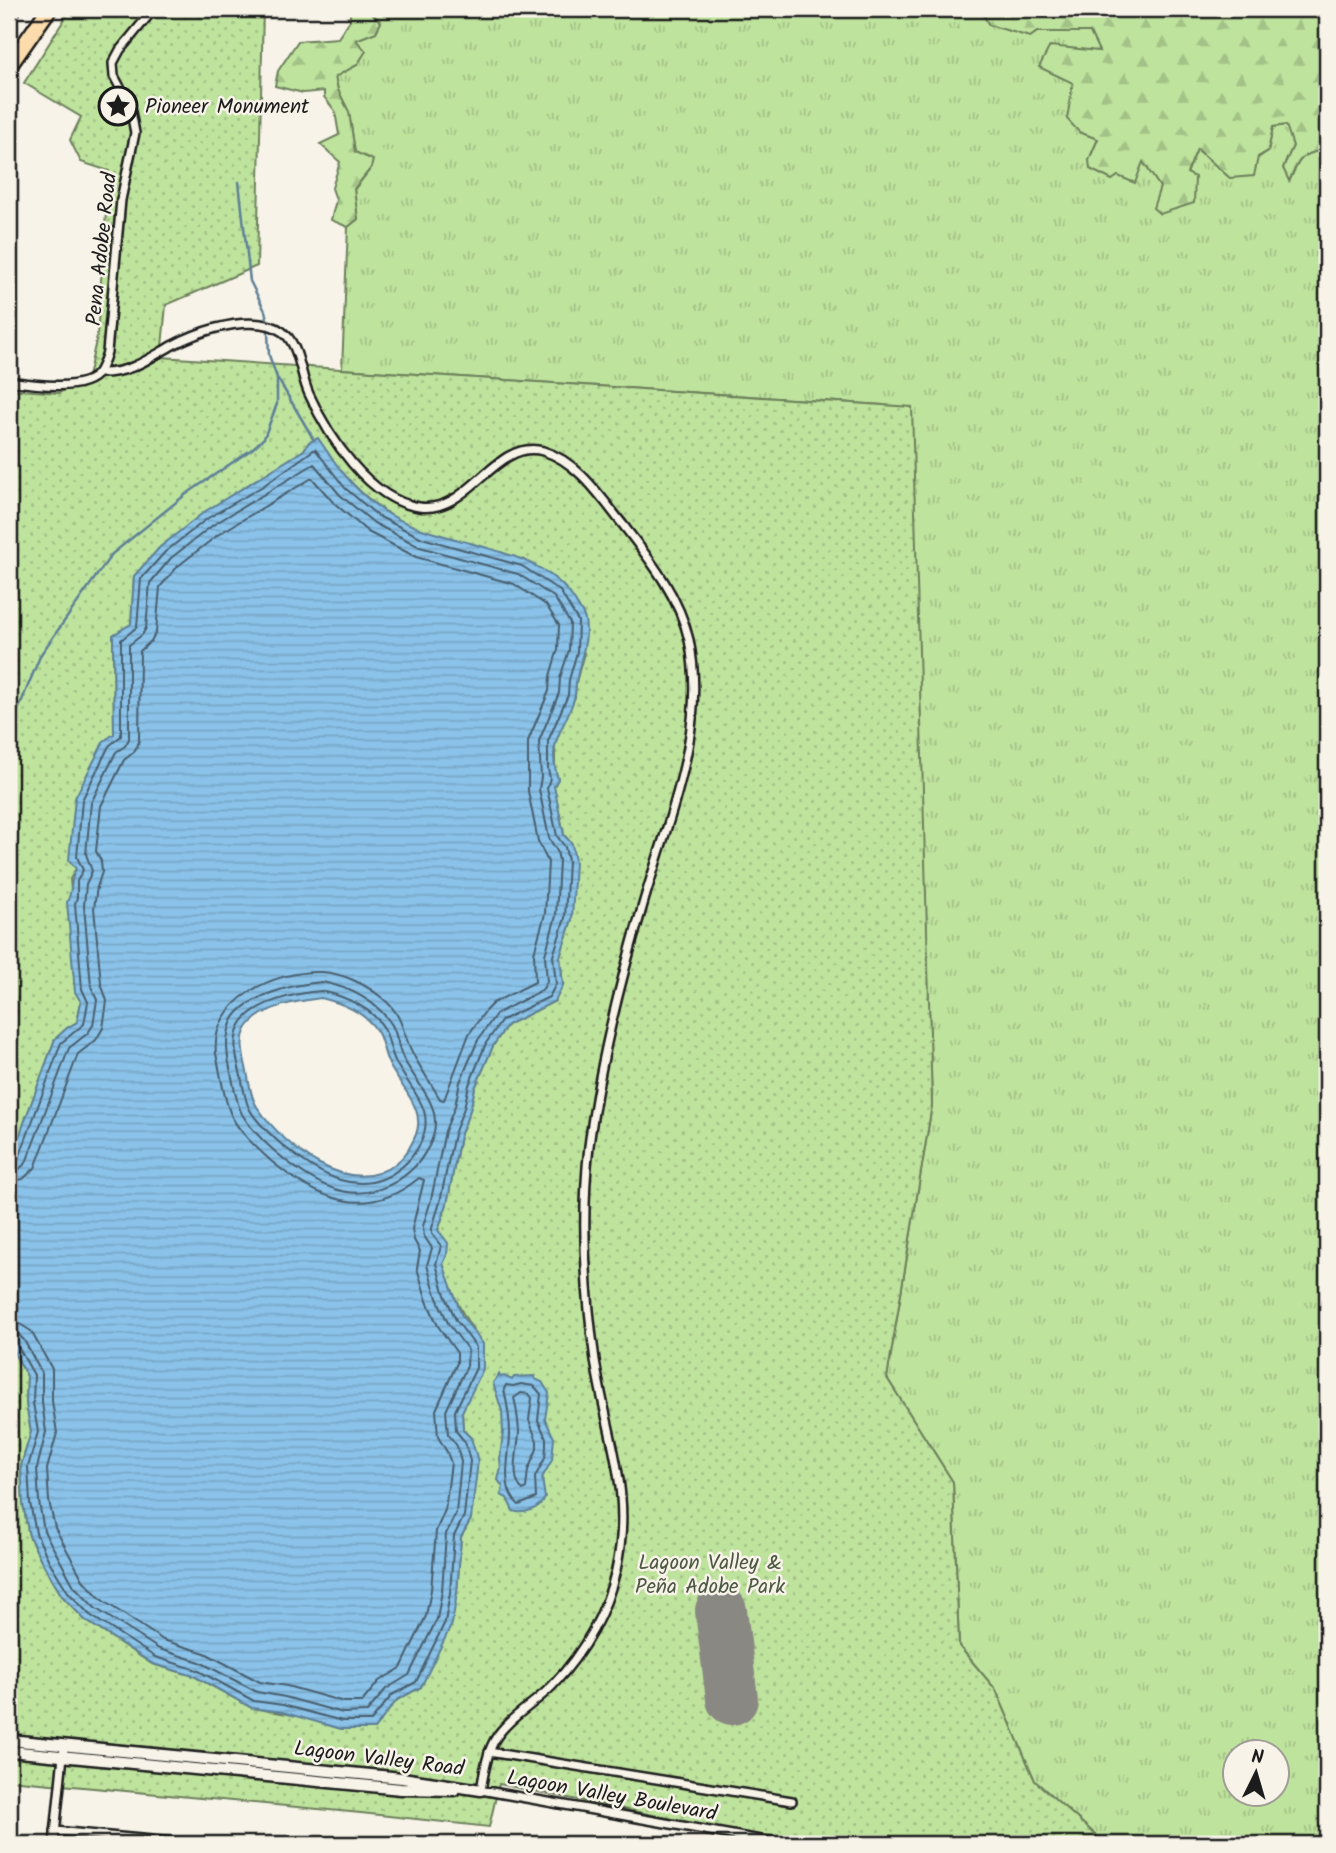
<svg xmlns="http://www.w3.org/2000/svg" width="1336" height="1853" viewBox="0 0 1336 1853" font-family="Kalam,sans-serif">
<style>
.grass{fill:url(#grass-tufts);stroke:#6d805c;stroke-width:2;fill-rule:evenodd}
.forest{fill:url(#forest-firs);stroke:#6d805c;stroke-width:2}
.park{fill:url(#park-dots);stroke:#6d805c;stroke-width:2}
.water{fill:url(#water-rules);stroke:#5e8097;stroke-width:2;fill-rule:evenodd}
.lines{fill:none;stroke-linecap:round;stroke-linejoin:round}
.shore{stroke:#485e6e;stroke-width:2}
.stream{stroke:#5e8097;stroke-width:2.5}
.runway{stroke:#8a8882;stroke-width:52}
.minor-casing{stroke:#1c1c1c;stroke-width:12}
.tertiary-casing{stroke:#1c1c1c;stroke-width:15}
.motorway-casing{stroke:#1c1c1c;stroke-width:19}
.minor{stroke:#f7f3e8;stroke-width:7}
.tertiary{stroke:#f7f3e8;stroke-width:10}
.motorway{stroke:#fcdcac;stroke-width:14}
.labels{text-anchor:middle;stroke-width:5;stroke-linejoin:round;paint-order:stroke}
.poi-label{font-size:21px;fill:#1c1c1c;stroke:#f7f3e8;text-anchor:start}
.street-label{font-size:21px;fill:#1c1c1c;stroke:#f7f3e8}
.park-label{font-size:21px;fill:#4d5843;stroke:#f7f3e8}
</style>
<defs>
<pattern id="grass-tufts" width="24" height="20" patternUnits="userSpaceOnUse" patternTransform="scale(1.75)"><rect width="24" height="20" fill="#bee39d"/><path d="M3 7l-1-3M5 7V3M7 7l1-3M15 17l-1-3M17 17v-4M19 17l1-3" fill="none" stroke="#a3c287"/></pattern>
<pattern id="forest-firs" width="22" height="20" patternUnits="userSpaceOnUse" patternTransform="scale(1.75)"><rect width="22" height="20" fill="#bee39d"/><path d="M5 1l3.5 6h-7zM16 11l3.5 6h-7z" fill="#a3c287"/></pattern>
<pattern id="park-dots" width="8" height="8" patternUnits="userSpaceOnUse" patternTransform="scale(1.75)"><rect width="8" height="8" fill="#bee39d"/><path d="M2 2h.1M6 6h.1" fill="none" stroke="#a3c287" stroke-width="1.8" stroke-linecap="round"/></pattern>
<pattern id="water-rules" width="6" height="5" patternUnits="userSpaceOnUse" patternTransform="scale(1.75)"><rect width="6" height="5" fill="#8ac2e9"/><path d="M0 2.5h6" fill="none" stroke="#76a6c7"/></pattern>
</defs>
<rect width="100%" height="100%" fill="#f7f3e8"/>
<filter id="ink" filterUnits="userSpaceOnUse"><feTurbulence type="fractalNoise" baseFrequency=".0143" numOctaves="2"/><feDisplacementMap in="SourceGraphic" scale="14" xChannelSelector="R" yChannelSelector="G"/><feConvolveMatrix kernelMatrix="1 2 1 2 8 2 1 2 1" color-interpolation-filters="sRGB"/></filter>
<g filter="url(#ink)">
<path class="grass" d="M367 9H597L599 12 601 9H886L898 11 899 9H980L989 25 1030 37 1037 32H1090L1100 52 1073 82 1079 132 1098 139 1089 160 1118 176 1143 161 1160 187 1155 205 1187 173 1197 149 1230 178 1268 151 1273 127 1287 125 1293 146 1283 168 1290 180C1298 162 1299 154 1320 151L1327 159V1844H1106L1035 1781 996 1690 959 1646 953 1482 887 1378 932 1105 922 781 883 405 342 369 348 227 358 219 354 190 371 168 355 152 349 112 338 90 335 76 357 65 355 40 376 32 381 22ZM1234 1752H1276V1794H1234Z"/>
<g class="forest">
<path d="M350 9H367L381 22 376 32 356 40 366 51 357 65 335 77 338 90 349 112 355 152 373 160 371 168 354 189 358 219 348 227 331 220 336 200 332 188 340 162 320 144 339 135 335 111 324 97V91L303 93 275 86 278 71 298 41 338 38 350 20Z"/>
<path d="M980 9H1327V159L1320 151C1299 154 1298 163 1289 181L1283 168 1293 146 1286 125 1273 127 1268 151 1258 157 1254 176 1230 178 1197 149 1187 173 1195 177 1194 203 1160 214 1153 208 1160 187 1143 162 1135 183 1118 176 1112 180 1090 169 1089 160 1098 139 1079 132 1067 119 1073 83 1039 67 1050 46 1099 51 1090 32H1037L1030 37 989 25Z"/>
</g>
<path class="park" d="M71 9H263L257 266 166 305 161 357 912 407 932 1105 887 1378 953 1482 959 1646 996 1690 1035 1781 1106 1844H836L733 1831 499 1784 489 1827 361 1813 9 1780V1344L27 1376 26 1404 31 1432 21 1466 23 1504 29 1536 43 1564 62 1596 85 1620 152 1664 194 1676 252 1708 374 1729 397 1700 421 1687 457 1593 461 1537 471 1519V1438L463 1430 462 1412 483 1344C461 1314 454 1299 443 1263L447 1255 438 1231 447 1204 460 1136 470 1110 475 1088 493 1046 507 1025 555 1001 563 985 560 957 572 919V844L564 835 554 786 558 779 555 769V741L575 697 576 682 584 653 525 560C479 547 417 537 379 507 353 488 334 463 309 442L304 450 260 480 134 576 131 624 113 635 114 735 76 869 70 879 81 1002 77 1022 67 1028 55 1039 9 1164V605L14 555 9 554V389L59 393 88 377 97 336 109 171 81 162 70 140 81 117 24 83Z"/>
<g class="water">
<path d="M318 438C336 465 354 490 381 509 438 549 537 540 575 601 578 607 584 614 585 620 589 642 579 662 576 683 575 688 576 694 574 699 564 731 546 741 558 779L554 786 564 835 572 844 575 861 572 919 560 957 563 985 555 1001 507 1025 493 1046 475 1088 470 1110 460 1136 447 1204 438 1230 448 1243 447 1255 443 1264 462 1316 483 1344V1369L462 1412 463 1430 471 1438 478 1461 471 1519 461 1537 457 1593 452 1624 421 1687 397 1700 374 1729H341L282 1712 252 1708 194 1676 153 1664 85 1620 62 1596 43 1564 29 1536 23 1504 21 1466 31 1432 26 1404 27 1376 9 1344V1164L55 1039 67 1028 77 1022 81 1002 75 992 67 902C73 892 69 881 76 869L69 860 75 798 104 741 114 734 113 635 131 624 134 576 160 547 204 512 304 450 309 442ZM321 998C342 1003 367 1013 378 1033 383 1042 384 1057 391 1068 404 1091 428 1112 414 1139 409 1149 405 1157 395 1164 348 1199 285 1147 258 1108 250 1098 249 1079 246 1067 243 1054 239 1038 248 1026 264 1006 297 1001 321 998Z"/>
<path d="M499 1374 500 1377 504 1376 512 1380 514 1377 534 1376 535 1379 542 1382 549 1393 545 1419 554 1438 552 1460 542 1478 545 1498C539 1509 524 1515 513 1511L507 1498 501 1495 503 1487 498 1480 501 1468 500 1459 503 1432 502 1411 493 1383Z"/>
</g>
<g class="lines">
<g class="shore">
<path d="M322 982C349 987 377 1001 392 1025 398 1036 398 1049 404 1060 421 1090 447 1110 429 1146 423 1156 419 1164 410 1171 393 1187 370 1195 347 1192 312 1187 259 1143 242 1114 236 1103 234 1085 231 1073 227 1055 224 1039 232 1021 245 995 296 984 322 982Z"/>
<path d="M321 991C344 996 377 1009 386 1033 390 1044 391 1053 396 1063 412 1092 437 1110 420 1144 415 1153 411 1159 404 1165 362 1203 317 1174 281 1144 271 1135 255 1121 249 1108 244 1098 243 1083 240 1072 236 1056 232 1041 240 1025 252 1002 298 993 321 991Z"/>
<path d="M9 1163 14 1162 19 1158 61 1043 84 1024 88 1002 82 989 75 904 77 897V881L83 870 77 857 82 800 109 746 121 736V640L137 627 141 579 165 552 208 518 263 486 315 449 345 488 378 516 422 538 522 566 560 591 578 621 577 652 569 680 568 695 548 741V769L550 778 547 788 557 836 565 847 568 861 565 918 553 956 556 984 549 997 502 1020 486 1043 469 1085 464 1108 454 1134 440 1202 432 1228V1234L441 1246 436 1264 445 1295 456 1320 476 1347V1368L455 1411 456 1431 465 1442 470 1461 464 1516 454 1536 450 1593 445 1622 416 1682 392 1695 371 1721H342L283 1705 254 1701 197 1670 155 1657 90 1615 68 1592 49 1561 36 1533 30 1503 28 1467 38 1432 33 1403 34 1375 17 1345 9 1342"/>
<path d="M9 1172 18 1170 26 1163 69 1048 88 1033 93 1025 97 1000 91 986 84 906 86 884 92 871 86 854 91 803 116 752 125 746 129 739V645L142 635 146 628 150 583 171 558 213 525 314 464 340 495 374 523 420 547 518 574 554 597 570 623 569 650 560 678 559 693 539 741 541 777 539 789 549 838 557 851 559 861 556 916 545 955 547 982 542 990 496 1014 478 1040 460 1082 455 1106 445 1131 431 1200 423 1226 424 1236 432 1248 427 1265 437 1298 448 1323 468 1350 467 1366 446 1411 448 1434 457 1446 461 1462 456 1513 446 1534 442 1591 437 1619 409 1675 386 1689 367 1712 343 1713 285 1697 257 1692 200 1662 159 1649 95 1608 74 1586 44 1531 39 1502 37 1468 46 1432 42 1402V1374L24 1340 18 1334 9 1333"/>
<path d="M9 1182 23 1179 35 1168 78 1054 96 1040 103 1028 107 1001 101 983 94 908 97 887 102 872 101 861 96 851 101 806 124 760 134 752 139 742 140 651 151 641 156 632 160 587 178 566 219 534 312 478 333 502 368 532 416 557 514 584 546 605 559 625 558 649 550 676 549 691 528 741V791L538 841 548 862 545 914 534 953 535 982 493 1003 486 1010 469 1034 444 1100 440 1099C431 1083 420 1068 412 1052 401 1030 404 1015 381 997 365 984 342 973 322 972 275 970 210 1000 216 1054 221 1074 223 1098 232 1117 240 1133 258 1149 271 1161 318 1200 367 1221 419 1178L424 1180 412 1229 414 1240 420 1251 417 1268 427 1301 438 1326 457 1353V1363L436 1410 438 1437 447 1452 451 1463 445 1510 436 1531 431 1590 426 1616 401 1668 379 1681 362 1702H344L287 1686 260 1682 205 1653 163 1640 102 1600 83 1580 55 1528 49 1501 47 1469 57 1433 52 1401V1369L31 1331 20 1324 9 1322"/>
<path d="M521 1384 534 1386 541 1394 538 1420 546 1438V1446L545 1458 535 1477 536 1498 519 1505C499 1488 510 1457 510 1433 510 1418 507 1403 504 1389L506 1385 513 1386Z"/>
<path d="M521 1393 529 1394 532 1398 529 1420 537 1441V1449L528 1470 526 1488 523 1490C509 1480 519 1447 519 1431 518 1420 517 1409 514 1398Z"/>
</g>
<g class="stream">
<path d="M239 182 250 281 265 311 267 318"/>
<path d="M278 379 314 440"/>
<path d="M9 732 41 654 112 554 185 495 252 449 264 438 277 404V378L269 355 268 332"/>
</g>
<path class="runway" d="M721 1611 732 1699"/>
<defs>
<g id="minor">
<path d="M99 373C129 374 148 359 173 345 198 332 233 320 261 324 271 325 281 329 288 337 300 352 301 377 309 394 328 436 369 500 419 507 469 515 495 438 543 451 578 461 602 499 624 526 651 561 679 596 689 640 708 731 666 823 642 908 619 986 599 1066 589 1146 581 1217 585 1290 595 1360 606 1435 634 1491 616 1570 606 1613 583 1653 553 1685 535 1704 507 1718 494 1741 486 1756 484 1774 481 1790L777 1843 795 1844"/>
<path d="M9 381C30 384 85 393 99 372 103 366 105 358 107 352L121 200 135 133 130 106 114 76 113 63 120 50 153 10"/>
<path d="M489 1752 792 1801"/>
<path d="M55 1831 195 1844"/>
<path d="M54 1844 64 1746"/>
</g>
<g id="tertiary">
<path d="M9 1740 402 1778 481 1790"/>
<path d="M9 1751 401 1789 454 1790"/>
</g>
<g id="motorway">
<path d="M9 14 13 9"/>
<path d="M9 66 49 9"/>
</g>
</defs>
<use href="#minor" class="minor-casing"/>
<use href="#tertiary" class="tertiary-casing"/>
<use href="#motorway" class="motorway-casing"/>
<use href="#minor" class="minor"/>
<use href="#tertiary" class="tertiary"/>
<use href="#motorway" class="motorway"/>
</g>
</g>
<defs>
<symbol id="sight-ring" viewBox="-11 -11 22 22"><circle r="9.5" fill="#f7f3e8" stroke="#1c1c1c" stroke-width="1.5"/><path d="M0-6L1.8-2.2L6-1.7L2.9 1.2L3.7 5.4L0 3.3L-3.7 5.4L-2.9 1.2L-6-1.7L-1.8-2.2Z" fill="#1c1c1c"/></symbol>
</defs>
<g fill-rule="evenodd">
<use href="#sight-ring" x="96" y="84" width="44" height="44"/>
</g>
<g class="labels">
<g class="poi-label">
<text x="145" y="113">Pioneer Monument</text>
</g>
<g class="street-label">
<text transform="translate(101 249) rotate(-84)" y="7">Pena Adobe Road</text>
<text transform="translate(379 1758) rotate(7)" y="7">Lagoon Valley Road</text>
<text transform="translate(612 1795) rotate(10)" y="7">Lagoon Valley Boulevard</text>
</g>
<g class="park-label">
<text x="710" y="1569">Lagoon Valley &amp;<tspan x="710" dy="24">Peña Adobe Park</tspan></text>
</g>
</g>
<rect width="1336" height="1853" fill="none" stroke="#f7f3e8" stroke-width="35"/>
<rect x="18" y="18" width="1301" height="1818" fill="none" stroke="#1c1c1c" stroke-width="2.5" filter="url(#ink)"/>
<g transform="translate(1256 1773) rotate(5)"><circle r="33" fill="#f7f3e8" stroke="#9f9d96" stroke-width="2"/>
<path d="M0-5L12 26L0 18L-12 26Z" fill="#1c1c1c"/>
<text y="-10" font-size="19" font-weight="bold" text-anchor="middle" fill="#1c1c1c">N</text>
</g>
</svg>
